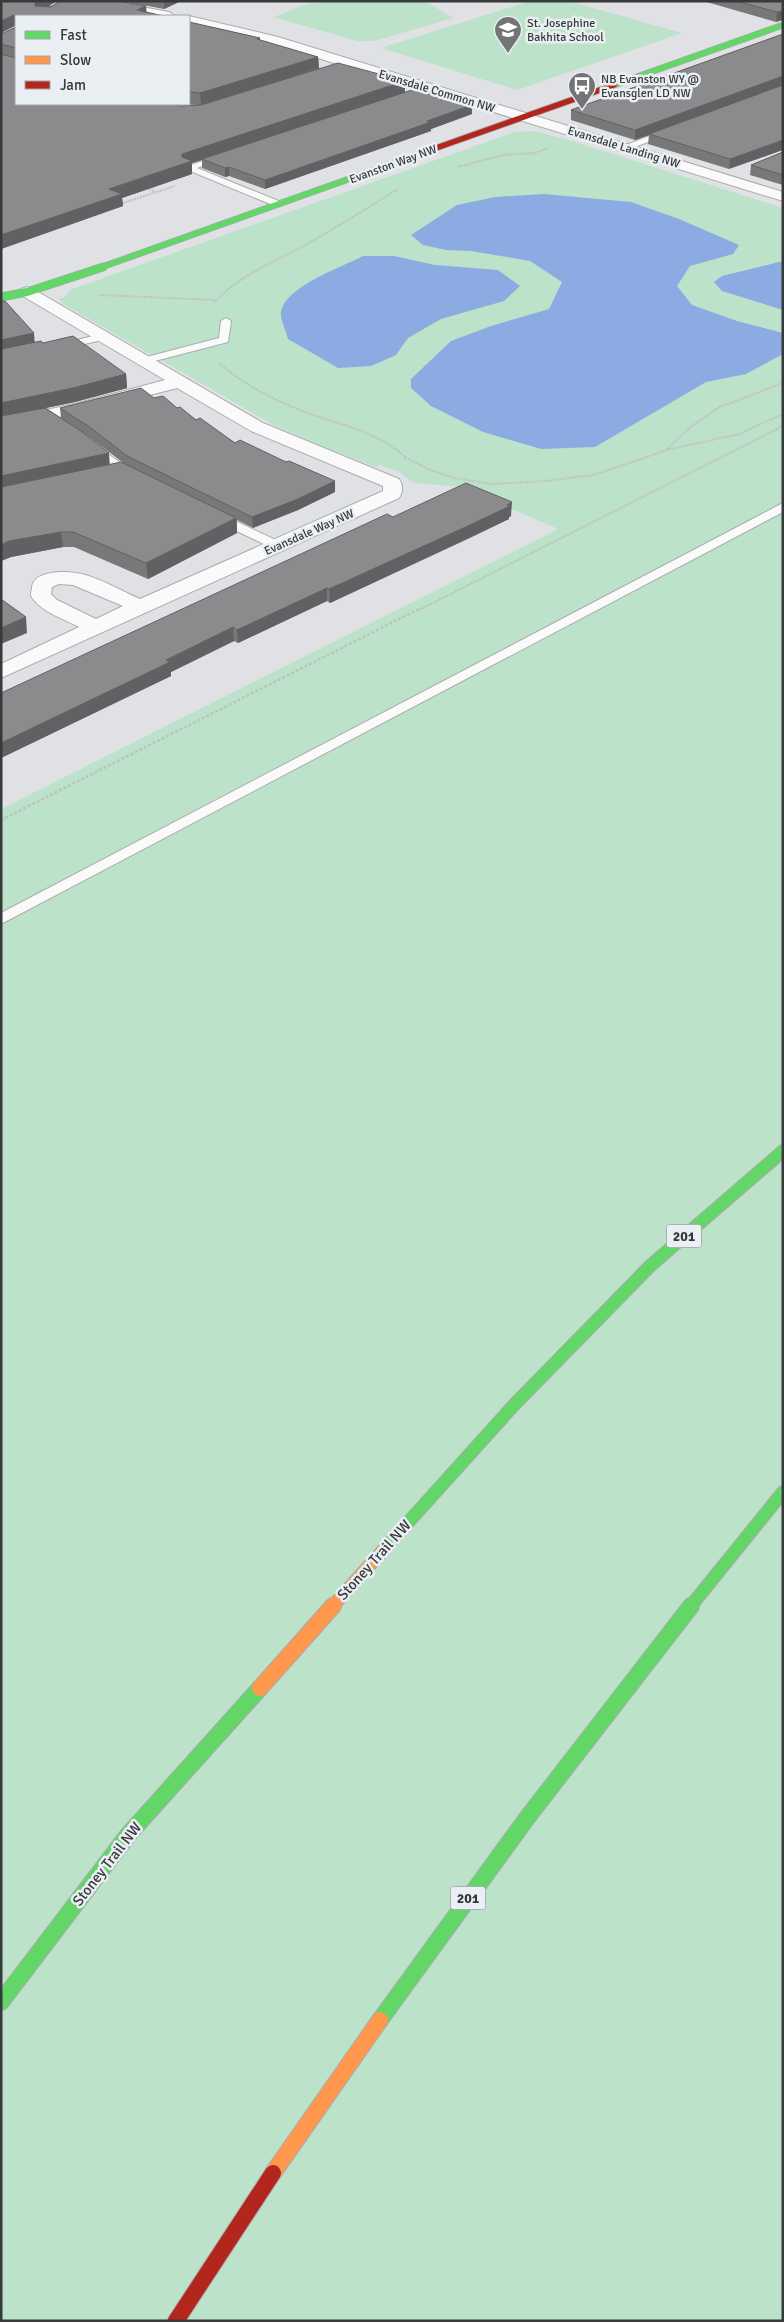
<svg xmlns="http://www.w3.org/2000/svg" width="784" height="2322" viewBox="0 0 784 2322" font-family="Signika,sans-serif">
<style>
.green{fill:#bce2ca}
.water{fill:#8cabe3}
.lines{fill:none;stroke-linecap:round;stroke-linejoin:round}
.lane-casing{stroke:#aaacae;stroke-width:2}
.street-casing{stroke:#aaacae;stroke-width:2}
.fast-far3-casing{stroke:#aaacae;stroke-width:7}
.fast-far2-casing{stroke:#aaacae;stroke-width:9}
.fast-far1-casing{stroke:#aaacae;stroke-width:14}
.fast-casing{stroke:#aaacae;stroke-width:18}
.slow-far1-casing{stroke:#aaacae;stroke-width:14}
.slow-casing{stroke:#aaacae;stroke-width:18}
.jam-far1-casing{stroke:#aaacae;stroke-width:7}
.jam-casing{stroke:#aaacae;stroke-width:18}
.path-far1{stroke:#c0c2c2;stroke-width:2;stroke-dasharray:2 1;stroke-linecap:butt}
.path{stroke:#c0c2c2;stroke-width:2.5;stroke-dasharray:3 2;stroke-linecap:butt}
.lane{fill:#fafafb;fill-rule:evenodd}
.street{fill:#fafafb;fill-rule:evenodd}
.fast-far3{stroke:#63d668;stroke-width:5.5}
.fast-far2{stroke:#63d668;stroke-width:8}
.fast-far1{stroke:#63d668;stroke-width:12}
.fast{stroke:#63d668;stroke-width:16}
.slow-far1{stroke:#ff974d;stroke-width:12}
.slow{stroke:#ff974d;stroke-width:16}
.jam-far1{stroke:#b3261e;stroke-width:5.5}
.jam{stroke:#b3261e;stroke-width:16}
.wall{fill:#787879;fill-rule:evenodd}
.shaded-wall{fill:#616163}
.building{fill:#8b8b8d;stroke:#616163}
.labels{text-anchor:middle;stroke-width:5;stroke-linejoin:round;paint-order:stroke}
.far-poi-label{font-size:12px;fill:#37393b;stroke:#eaeff4;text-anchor:start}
.far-street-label{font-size:12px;fill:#37393b;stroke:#eaeff4}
.shield{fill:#eaeff4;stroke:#6d7072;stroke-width:1}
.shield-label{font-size:14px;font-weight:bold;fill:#37393b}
.street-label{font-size:15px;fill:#37393b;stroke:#eaeff4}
</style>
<rect width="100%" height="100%" fill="#dfe1e4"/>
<g class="green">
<path d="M324 1H410L428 3 453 18 374 41H357L274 17 304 5Z"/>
<path d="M530 1H568L682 33 517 90 381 48Z"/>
<path d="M534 131 572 141 783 208V2321H1V809L558 529 461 487 414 483 398 471 379 465 376 467 319 445 272 424 63 304 59 298H64L67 293 72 289 515 132Z"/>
</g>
<g class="water">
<path d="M544 194 631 202 679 219 739 245 733 254 690 266 677 286 692 305 737 321 783 333V354L746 374 706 382 595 447 541 449 483 432 431 406 411 388V379L451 341 491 326 549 309 562 282 530 261 471 251 446 250 423 245 411 235 457 205 495 197Z"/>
<path d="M363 256H394L435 265 498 270 520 286 504 301 441 319 408 338 396 355 371 366 338 368 288 339C286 331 282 323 281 316 279 288 343 267 363 256Z"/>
<path d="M783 261V310L722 291 714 282 722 276Z"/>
</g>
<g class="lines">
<defs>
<g id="lane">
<path d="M670 128 673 129V133L629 149 621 147Z"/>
<path d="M222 154 230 156 197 168 281 202V206H275L183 168Z"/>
<path d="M226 318 231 321 228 342 143 364 138 361 139 359 219 338 221 321Z"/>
<path d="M102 334 107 337 106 339 59 350 54 347 55 345Z"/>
<path d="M90 442 140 476 138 479C123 482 98 457 86 447L84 445Z"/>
<path d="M783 503V512L1 924V913Z"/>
<path d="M216 512 282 543 284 546 278 550 274 549 212 519 210 516 212 513Z"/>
</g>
<g id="street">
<path d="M60 1H109L169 12 175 16H150L87 5 69 6 52 16H37Z"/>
<path d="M189 16 278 37 783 192V201L269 43 189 24Z"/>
<path d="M27 287 33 289 263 423 399 479C403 485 403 492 399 498L1 678V664L79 627C64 619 44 613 33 599 30 595 31 593 32 588 33 571 62 571 75 573 95 575 121 591 140 599L383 491V486L251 431 177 388 76 414 1 429V419L75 404 165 380 21 295 19 292 21 289ZM59 584 73 585 123 606 96 619 57 600 51 594 52 587Z"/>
</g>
<g id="fast-far3">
<path d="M614 85 783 25"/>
<path d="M99 268 405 159"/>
</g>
<path id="fast-far2" d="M1 297 27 292 103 267"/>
<g id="fast-far1">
<path d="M386 1547 514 1405 650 1266 783 1151"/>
<path d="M690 1607 783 1492"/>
</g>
<g id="fast">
<path d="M1 2002 128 1835 260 1688"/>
<path d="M380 2020 527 1818 691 1606"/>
</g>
<path id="slow-far1" d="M332 1607 386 1547"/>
<g id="slow">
<path d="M260 1688 333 1606"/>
<path d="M273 2173 380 2020"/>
</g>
<path id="jam-far1" d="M405 159 614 85"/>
<path id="jam" d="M176 2321 273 2173"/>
</defs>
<use href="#lane" class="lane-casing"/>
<use href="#street" class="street-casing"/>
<use href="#fast-far3" class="fast-far3-casing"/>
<use href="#fast-far2" class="fast-far2-casing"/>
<use href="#fast-far1" class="fast-far1-casing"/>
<use href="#fast" class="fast-casing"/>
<use href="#slow-far1" class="slow-far1-casing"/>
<use href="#slow" class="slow-casing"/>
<use href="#jam-far1" class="jam-far1-casing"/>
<use href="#jam" class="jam-casing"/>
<g class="path-far1">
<path d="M458 167 503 155 535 153 548 148"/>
<path d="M149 189 156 192"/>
<path d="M120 204 175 186"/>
<path d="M99 295 215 300"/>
<path d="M215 302C240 274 277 261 309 243 339 226 369 207 398 189"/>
<path d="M219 363C244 385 274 400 305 412 340 425 377 431 405 457L404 460"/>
<path d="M667 449 693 425 720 407 783 383"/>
<path d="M405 457 430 470 455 478 492 484 545 481 594 475 667 450 739 434 783 414"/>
<path d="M417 611 783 426"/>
</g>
<path class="path" d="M1 820 419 609"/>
<use href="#lane" class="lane"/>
<use href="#street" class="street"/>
<use href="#fast-far3" class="fast-far3"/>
<use href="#fast-far2" class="fast-far2"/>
<use href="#fast-far1" class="fast-far1"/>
<use href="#fast" class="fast"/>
<use href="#slow-far1" class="slow-far1"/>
<use href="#slow" class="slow"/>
<use href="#jam-far1" class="jam-far1"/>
<use href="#jam" class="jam"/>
</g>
<g class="wall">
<path d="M1 1H57L48 6 118 1 16 16V104L181 106 197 105 176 104H189V22L260 38V40L318 57 319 68 405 93 472 105V114L431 129V131L265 189 229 176 225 177 202 168V160L192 163V174L122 198 123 206 1 249V34L16 27Z"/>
<path d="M121 1H181L164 9Z"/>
<path d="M703 1H783L776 22Z"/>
<path d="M783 34 729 169 648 144 649 135 635 140 571 120V110Z"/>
<path d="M783 152V185L750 175 751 165Z"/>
<path d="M1 301 35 342 43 343 126 374 127 388 75 402 46 408 61 418 60 408 154 398 177 408 235 443 335 492 298 510 253 528 237 520V533L148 579 74 547H63L11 557 1 561ZM82 432 92 439 126 465H109Z"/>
<path d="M511 516 509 517V519L470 538 330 603 327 601 238 643 234 641 171 672V676L1 758 393 517Z"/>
</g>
<g class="shaded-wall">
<path d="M38 1H57L36 14 35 6V3Z"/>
<path d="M164 1H181L164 9Z"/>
<path d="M146 6 147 16 137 10Z"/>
<path d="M783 11V20L776 22 777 12Z"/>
<path d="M14 15 15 26 1 33V21Z"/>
<path d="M318 57 319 68 201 105 200 93Z"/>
<path d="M783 76V85L649 134V135L635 140V130Z"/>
<path d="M405 81V93L202 159V160L192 163V174L122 198 123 206 1 249V235L109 189 182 154Z"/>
<path d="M472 105V114L431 129V131L265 189V180L427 121Z"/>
<path d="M783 140V150L729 169 730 159Z"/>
<path d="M229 167V176L225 177V168Z"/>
<path d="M34 333 35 347 1 354V340Z"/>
<path d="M126 374 127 388 75 402 1 417V403Z"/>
<path d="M109 453 110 468 1 491V476Z"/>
<path d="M335 481V492L298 510 253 528 252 517Z"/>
<path d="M512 502 511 516 509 517V519L330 603 329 589Z"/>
<path d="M236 518 237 533 148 579 146 563Z"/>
<path d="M61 532 63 547 11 557 1 561V545L9 541Z"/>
<path d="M327 588V601L238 643 237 630Z"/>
<path d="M26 617 27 633 1 644V628Z"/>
<path d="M233 627 234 641 171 672V676L1 758V743Z"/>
</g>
<g class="building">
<path d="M1 1H38L35 3V6L51 7 60 1H118L146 6 137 10 164 16H16L14 15 1 21Z"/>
<path d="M736 1H783V11L777 12Z"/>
<path d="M16 22V48L1 44V34L16 27Z"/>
<path d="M189 22 260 38 257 39 318 57 200 93 189 92Z"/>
<path d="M783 34V76L635 130 571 110Z"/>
<path d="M1 54 16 58V55V104H174L181 106 201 105 338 63 405 81 182 154V157L192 161 109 189 122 194 1 235Z"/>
<path d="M783 85V140L730 159 649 134Z"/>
<path d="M418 88 472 105 427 121 431 122 265 180 229 167 225 168 202 159Z"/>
<path d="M783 152V175L751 165Z"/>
<path d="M1 301H5L34 333 1 340Z"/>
<path d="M73 336 126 374 73 388 1 403V349L41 341 43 343Z"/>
<path d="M141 388 154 398 163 396 177 408 180 407 196 420 200 418 235 443 240 440 286 462 289 461 335 481 298 499 252 517 127 456 91 428 60 408Z"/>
<path d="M45 408 81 431 109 453 1 476V416Z"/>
<path d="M121 462 236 518 146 563 73 532H61L9 541 1 545V487Z"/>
<path d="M466 483 512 502 507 505 510 506 470 525 329 589 327 588 237 630 233 627 166 660 170 662 1 743V693L387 514 393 517Z"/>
<path d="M1 599 26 617 1 628Z"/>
</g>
<defs>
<symbol id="school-pin" viewBox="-11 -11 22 30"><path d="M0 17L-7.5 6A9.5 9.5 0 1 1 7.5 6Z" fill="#727476" stroke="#eaeff4"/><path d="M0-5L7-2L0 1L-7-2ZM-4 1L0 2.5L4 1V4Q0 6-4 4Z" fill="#fff"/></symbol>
<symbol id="bus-pin" viewBox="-11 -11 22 30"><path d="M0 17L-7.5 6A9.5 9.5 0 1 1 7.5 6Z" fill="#727476" stroke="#eaeff4"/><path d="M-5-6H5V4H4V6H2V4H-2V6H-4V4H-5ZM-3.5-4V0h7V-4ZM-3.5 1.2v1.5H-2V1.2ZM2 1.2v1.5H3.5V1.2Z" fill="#fff"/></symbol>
</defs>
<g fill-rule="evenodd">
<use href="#school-pin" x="492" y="14" width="32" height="43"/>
<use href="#bus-pin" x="566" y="70" width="32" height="43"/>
</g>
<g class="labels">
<g class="far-poi-label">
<text x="527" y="27">St. Josephine<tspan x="527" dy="14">Bakhita School</tspan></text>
<text x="601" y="83">NB Evanston WY @<tspan x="601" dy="14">Evansglen LD NW</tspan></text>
</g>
<g class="far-street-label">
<text transform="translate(437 91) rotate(17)" y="4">Evansdale Common NW</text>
<text transform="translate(624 147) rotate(17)" y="4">Evansdale Landing NW</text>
<text transform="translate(393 164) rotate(-20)" y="4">Evanston Way NW</text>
<text transform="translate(309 532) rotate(-24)" y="4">Evansdale Way NW</text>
</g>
<g class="shield">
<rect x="666.5" y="1224.5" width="35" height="23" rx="4"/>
<rect x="450.5" y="1886.5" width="35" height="23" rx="4"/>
</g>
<g class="shield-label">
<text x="684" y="1241">201</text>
<text x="468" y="1903">201</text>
</g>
<g class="street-label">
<text transform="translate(374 1560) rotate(-48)" y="5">Stoney Trail NW</text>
<text transform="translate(107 1864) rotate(-52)" y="5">Stoney Trail NW</text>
</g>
</g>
<rect width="784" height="2322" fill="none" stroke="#37393b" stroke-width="5"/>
<rect x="15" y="15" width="175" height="90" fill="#eaeff4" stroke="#a2a6aa"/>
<rect x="25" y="31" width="25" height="8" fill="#63d668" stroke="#a2a6aa"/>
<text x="60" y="40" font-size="15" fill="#37393b">Fast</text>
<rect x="25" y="56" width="25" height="8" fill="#ff974d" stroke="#a2a6aa"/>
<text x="60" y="65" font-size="15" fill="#37393b">Slow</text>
<rect x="25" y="81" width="25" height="8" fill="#b3261e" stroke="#a2a6aa"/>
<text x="60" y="90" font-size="15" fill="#37393b">Jam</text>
</svg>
